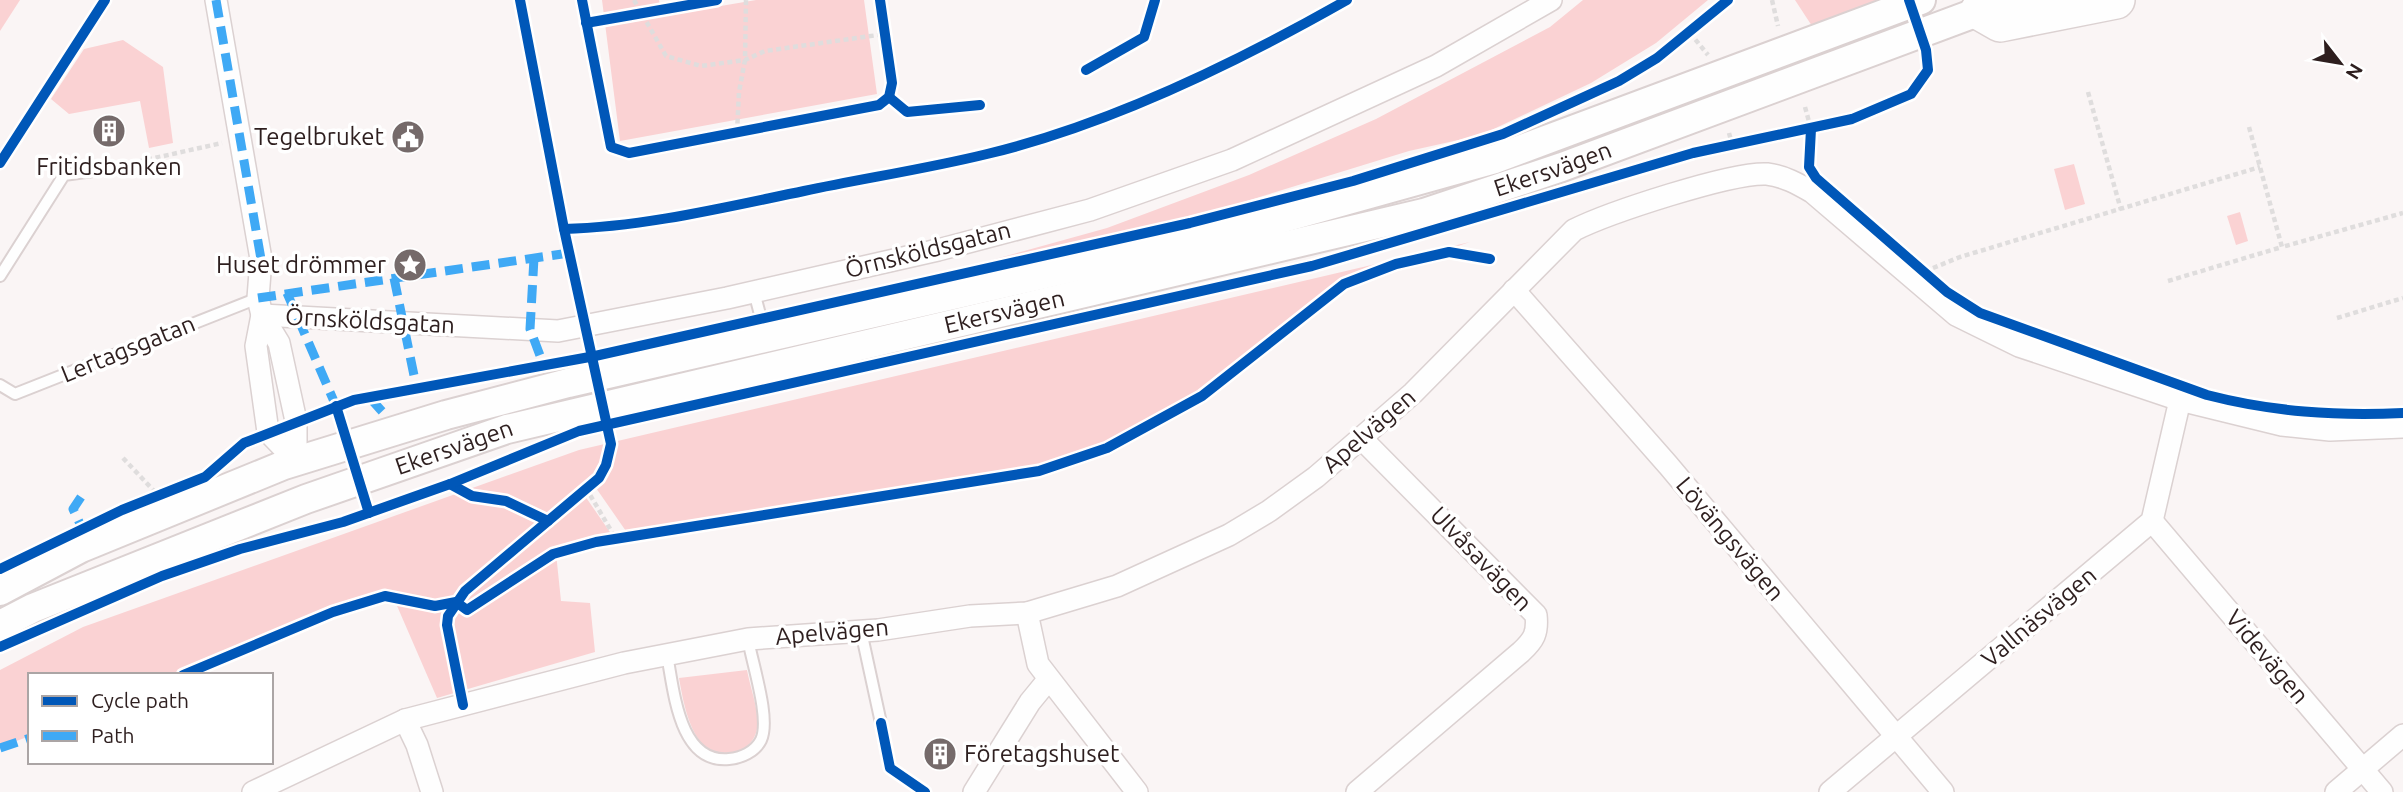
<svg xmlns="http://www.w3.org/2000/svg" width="2403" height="792" viewBox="0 0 2403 792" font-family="Ubuntu,sans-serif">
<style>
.green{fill:#fad2d3}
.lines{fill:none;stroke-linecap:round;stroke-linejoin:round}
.service-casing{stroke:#dbd1d1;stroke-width:14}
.minor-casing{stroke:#dbd1d1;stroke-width:24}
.secondary-casing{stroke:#dbd1d1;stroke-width:32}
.motorway-casing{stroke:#dbd1d1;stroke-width:40}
.path{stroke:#dfdddd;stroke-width:4.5;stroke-dasharray:5 3.5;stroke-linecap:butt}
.service{stroke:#fefefe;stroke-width:10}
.minor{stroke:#fefefe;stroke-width:21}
.secondary{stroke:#fefefe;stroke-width:28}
.motorway{stroke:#fefefe;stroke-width:37}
.quiet{stroke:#3fa9f5;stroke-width:9;stroke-dasharray:18 9;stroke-linecap:butt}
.cycleway-casing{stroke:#fff;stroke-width:15}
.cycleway{stroke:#0057b8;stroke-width:10}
.labels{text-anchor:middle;stroke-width:7;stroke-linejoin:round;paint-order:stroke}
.poi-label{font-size:24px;fill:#2e1f1f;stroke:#fff;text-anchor:end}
.street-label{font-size:24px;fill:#2e1f1f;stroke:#fff}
</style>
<rect width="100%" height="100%" fill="#faf5f5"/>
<g class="green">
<path d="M0 0H20L0 31Z"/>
<path d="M602 0H659L662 16 756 0H864L877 94 620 141Z"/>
<path d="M1583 0H1708L1656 43 1591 83 1481 135 1409 151 1211 212 981 263 1107 228 1249 175 1376 119 1550 27Z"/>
<path d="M1795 0H1893L1812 26Z"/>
<path d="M123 40 163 67 173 143 149 148 140 101 69 114 51 99 84 49Z"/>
<path d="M2074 164 2085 204 2065 210 2054 169Z"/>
<path d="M2240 212 2248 241 2236 245 2227 216Z"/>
<path d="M1470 242 1376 273 1336 292 1183 411 1100 455 1036 470 628 534 596 488 585 496 614 538 556 553 561 601 590 603 595 652 437 698 391 592 177 675H30V736L0 747V670L83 627 579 450Z"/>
<path d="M747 670C750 687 760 713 757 729 755 740 747 749 737 752 694 767 684 706 679 678Z"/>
</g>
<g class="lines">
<defs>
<g id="service">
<path d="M0 276 64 175 100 170"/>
<path d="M754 292 766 337"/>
<path d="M0 385 15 394 258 298"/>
<path d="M861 631 881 723"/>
<path d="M667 655C674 691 679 764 729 759 741 758 755 752 761 740 771 719 752 663 748 639"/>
</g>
<g id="minor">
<path d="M216 0 261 259 258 298 262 315 279 343 296 421V461"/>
<path d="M1514 290 1668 465 1943 792"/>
<path d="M262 315 558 331 727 298 938 250 1090 210 1232 160 1436 66 1551 0"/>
<path d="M262 315 256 346 268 432 296 461"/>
<path d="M2152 521 2382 792"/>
<path d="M1027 613 1038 664 1137 792"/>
<path d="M405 720 417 745 432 792"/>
<path d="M253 792 405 720 624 663 748 639 878 630 970 616 1027 613 1117 586 1229 535 1269 511 1316 477 1413 393 1574 230C1608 213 1731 172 1767 174 1784 176 1798 184 1812 192L1956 315 2019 346 2180 400 2282 425 2330 430 2403 427"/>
<path d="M974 792 1030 702 1048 680"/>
<path d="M1357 792 1521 652C1534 640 1538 633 1536 615L1362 439"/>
<path d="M1830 792 2152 521 2180 400"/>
<path d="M2336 792 2403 735"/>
</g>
<g id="secondary">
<path d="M0 591 81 548 284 465 446 415 568 383 1251 227 1495 159 1921 0"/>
<path id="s1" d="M0 625 33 608 306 499 507 429 1424 213 1562 167 2010 0"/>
</g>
<path id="motorway" d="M1979 11 2000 23 2116 0"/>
</defs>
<use href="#service" class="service-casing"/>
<use href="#minor" class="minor-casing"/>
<use href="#secondary" class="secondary-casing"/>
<use href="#motorway" class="motorway-casing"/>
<g class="path">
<path d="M634 0 666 56 701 66 745 60 765 51 885 34"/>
<path d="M1772 0 1778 26"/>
<path d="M1690 33 1708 55"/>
<path d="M2088 92 2121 210"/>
<path d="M1805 107 1811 129"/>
<path d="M2249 127 2282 247 2403 213"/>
<path d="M737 132 739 92 745 60 746 0"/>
<path d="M1729 133 1732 144"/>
<path d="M114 167 222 143"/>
<path d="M1933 268 1960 257 2260 167"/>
<path d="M2168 281 2282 247"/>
<path d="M2337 318 2403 298"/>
<path d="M123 458 155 492"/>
<path d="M586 488 616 539"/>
</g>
<use href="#service" class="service"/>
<use href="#minor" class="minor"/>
<use href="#secondary" class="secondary"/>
<use href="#motorway" class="motorway"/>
<g class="quiet">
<path d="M216 0 261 259"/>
<path d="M534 258 530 329 544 366"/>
<path d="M394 278 417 390"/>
<path d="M287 293 336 406"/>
<path d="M258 298 569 253"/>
<path d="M370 398 388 418"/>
<path d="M81 497 73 509 82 528"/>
<path d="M0 748 30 738"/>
</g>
<defs>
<g id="cycleway">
<path d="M582 0 611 147 629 153 879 105 889 97 892 83 880 0"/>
<path d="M586 23 717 0"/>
<path d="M1086 70 1144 37 1155 0"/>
<path d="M889 97 907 112 980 105"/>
<path d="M1811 129 1809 167 1816 178 1947 292 1980 313 2207 395C2273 412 2335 416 2403 413"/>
<path d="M0 163 105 0"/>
<path d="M564 229C644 227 726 207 804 191 865 178 926 169 987 154 1109 125 1238 62 1347 0"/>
<path d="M336 406 369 513"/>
<path d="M450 484 472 496 506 501 548 521"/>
<path d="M0 569 122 510 205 477 244 443 354 400 595 356 1190 223 1353 181 1503 134 1619 81 1657 58 1728 0"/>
<path d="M0 647 162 576 240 549 343 522 450 484 579 431 1312 266 1693 153 1852 119 1911 94 1928 70 1926 50 1909 0"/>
<path d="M183 675 333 612 385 596 435 606 456 602 467 610 553 554 596 542 1039 471 1107 448 1202 396 1344 284 1396 264 1449 252 1490 259"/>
<path d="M463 705 447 625 448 616 465 591 599 478 606 465 611 444 564 229 520 0"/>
<path d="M881 723 890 768 925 792"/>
</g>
</defs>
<use href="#cycleway" class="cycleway-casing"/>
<use href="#cycleway" class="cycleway"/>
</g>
<defs>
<symbol id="building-disc" viewBox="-11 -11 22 22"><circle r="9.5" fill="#756a6a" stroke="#fff"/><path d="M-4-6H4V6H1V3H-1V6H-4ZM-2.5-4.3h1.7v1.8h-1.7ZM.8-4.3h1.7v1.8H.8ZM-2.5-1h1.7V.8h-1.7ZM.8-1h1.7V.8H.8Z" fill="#fff"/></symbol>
<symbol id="civic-disc" viewBox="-11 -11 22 22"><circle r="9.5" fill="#756a6a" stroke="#fff"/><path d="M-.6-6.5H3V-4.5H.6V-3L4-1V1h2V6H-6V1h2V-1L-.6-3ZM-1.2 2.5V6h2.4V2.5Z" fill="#fff"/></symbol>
<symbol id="sight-disc" viewBox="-11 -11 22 22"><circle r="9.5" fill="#756a6a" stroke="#fff"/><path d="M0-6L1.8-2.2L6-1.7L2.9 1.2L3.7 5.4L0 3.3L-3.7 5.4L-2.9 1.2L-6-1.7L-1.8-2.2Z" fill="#fff"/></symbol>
</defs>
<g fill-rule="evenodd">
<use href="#building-disc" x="90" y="112" width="38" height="38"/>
<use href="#civic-disc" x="389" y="118" width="38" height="38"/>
<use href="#sight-disc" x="391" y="246" width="38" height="38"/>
<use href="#building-disc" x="921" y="735" width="38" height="38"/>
</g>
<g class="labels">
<g class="poi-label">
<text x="384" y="145">Tegelbruket</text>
<text x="109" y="175" text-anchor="middle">Fritidsbanken</text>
<text x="386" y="273">Huset drömmer</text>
<text x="964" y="762" text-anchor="start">Företagshuset</text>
</g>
<g class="street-label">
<text dy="8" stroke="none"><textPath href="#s1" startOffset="1622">Ekersvägen</textPath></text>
<text transform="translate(928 250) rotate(-14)" y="8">Örnsköldsgatan</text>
<text dy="8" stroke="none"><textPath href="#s1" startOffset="1055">Ekersvägen</textPath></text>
<text transform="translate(370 321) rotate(3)" y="8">Örnsköldsgatan</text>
<text transform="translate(128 349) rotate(-22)" y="8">Lertagsgatan</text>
<text transform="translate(1369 431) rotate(-41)" y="8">Apelvägen</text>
<text dy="8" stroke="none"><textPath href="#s1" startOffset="488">Ekersvägen</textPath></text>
<text transform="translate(1730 539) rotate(50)" y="8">Lövängsvägen</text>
<text transform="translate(1481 559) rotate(46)" y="8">Ulvåsavägen</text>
<text transform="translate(2039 617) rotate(-40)" y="8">Vallnäsvägen</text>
<text transform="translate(832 632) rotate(-5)" y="8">Apelvägen</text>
<text transform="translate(2267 657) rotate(50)" y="8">Videvägen</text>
</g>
</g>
<rect x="28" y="673" width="245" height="91" fill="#ffffff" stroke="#aba5a5" stroke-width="2"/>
<rect x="42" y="696" width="35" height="10" fill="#0057b8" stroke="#aba5a5" stroke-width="2"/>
<text x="91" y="708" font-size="21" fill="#2e1f1f">Cycle path</text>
<rect x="42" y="731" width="35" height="10" fill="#3fa9f5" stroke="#aba5a5" stroke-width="2"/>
<text x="91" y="743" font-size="21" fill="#2e1f1f">Path</text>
<g transform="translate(2340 63) rotate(121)" stroke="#ffffff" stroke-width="5" paint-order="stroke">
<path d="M0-5L12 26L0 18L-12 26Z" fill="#2e1f1f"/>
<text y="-10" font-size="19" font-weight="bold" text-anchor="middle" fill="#2e1f1f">N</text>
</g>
</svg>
